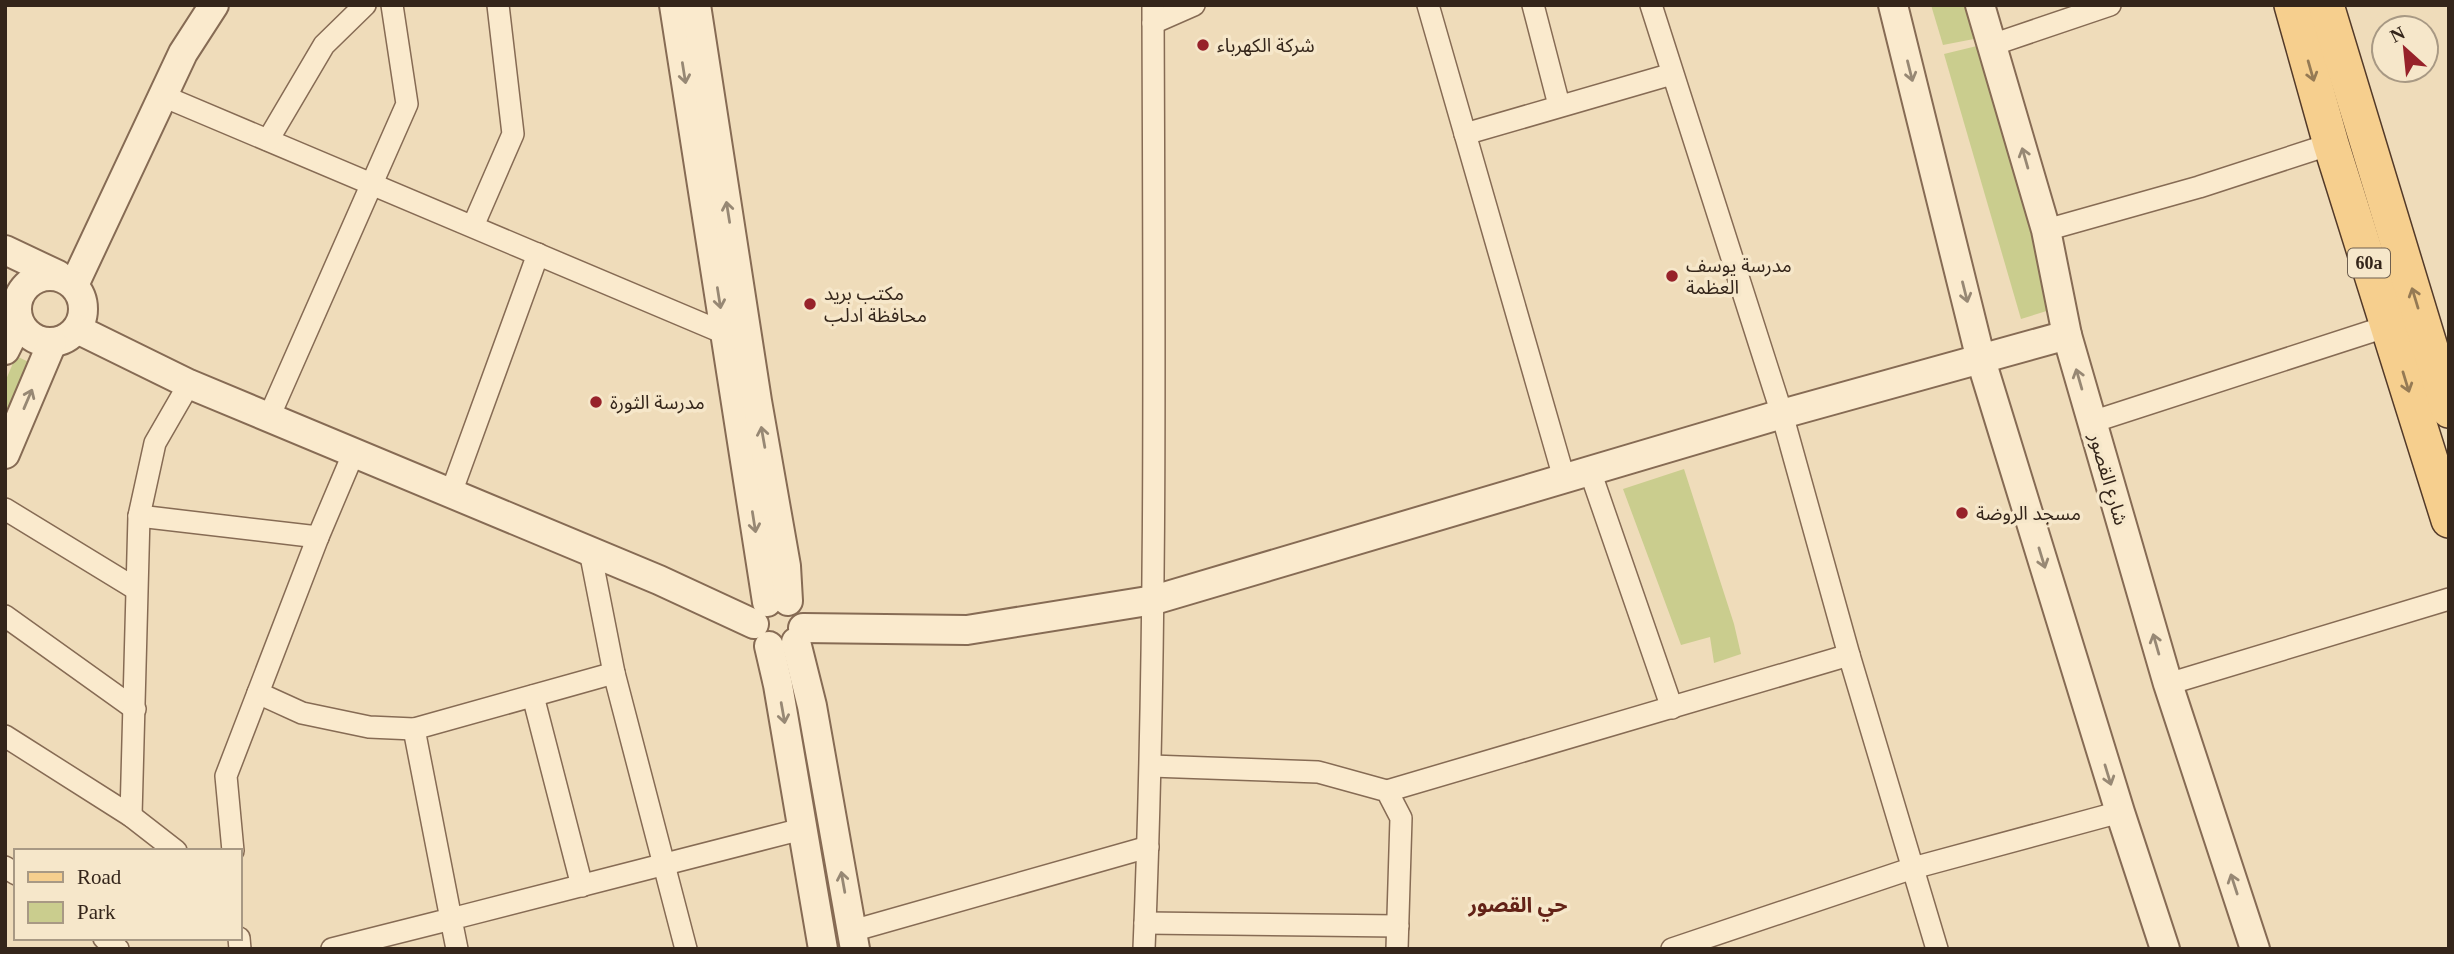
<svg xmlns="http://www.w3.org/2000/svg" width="2454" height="954" viewBox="0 0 2454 954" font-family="'Times New Roman','Noto Sans Arabic',serif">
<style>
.green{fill:#cacd8e}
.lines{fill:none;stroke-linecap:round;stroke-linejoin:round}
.minor-casing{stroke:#866b54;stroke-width:24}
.tertiary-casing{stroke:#866b54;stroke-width:32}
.primary-casing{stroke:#533a29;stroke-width:38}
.minor{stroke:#faeacd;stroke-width:21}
.tertiary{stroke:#faeacd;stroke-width:28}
.primary{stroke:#f6cf8e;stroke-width:35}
.oneway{stroke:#978874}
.oneway2{stroke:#957a54}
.poi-dot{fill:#97222a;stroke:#f6e7ca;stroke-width:2.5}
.labels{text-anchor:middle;stroke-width:7;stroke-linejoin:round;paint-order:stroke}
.shield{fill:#f6e7ca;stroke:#6e5f4f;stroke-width:2}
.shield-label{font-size:18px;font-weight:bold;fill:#34251a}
.poi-label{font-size:19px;fill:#34251a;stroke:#f6e7ca;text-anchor:start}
.street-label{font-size:19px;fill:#34251a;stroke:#f6e7ca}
.neighbourhood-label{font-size:21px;font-weight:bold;fill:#632217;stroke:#f6e7ca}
</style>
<rect width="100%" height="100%" fill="#efdcba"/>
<g class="green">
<path d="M1931 5H1970L1979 38 1943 45Z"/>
<path d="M1981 45 2053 309 2021 319 1944 54Z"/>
<path d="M16 356 31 363 5 421V382Z"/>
<path d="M1684 469 1734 624 1741 654 1714 663 1710 637 1681 645 1623 489Z"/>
</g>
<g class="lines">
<defs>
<g id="minor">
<path d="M1428 5 1564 478"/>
<path d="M1533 5 1559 105"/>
<path d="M1651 5 1782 414 1849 655 1937 949"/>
<path d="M1153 23 1194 5"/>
<path d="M1992 45 2110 5"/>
<path d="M163 96 724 333"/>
<path d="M1465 134 1672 74"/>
<path d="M268 140 324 45 365 5"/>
<path d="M473 226 513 134 498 5"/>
<path d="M2046 230 2199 187 2331 144"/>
<path d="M269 417 407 104 392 5"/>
<path d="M2092 422 2388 326"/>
<path d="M1590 471 1672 708"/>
<path d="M451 493 538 254"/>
<path d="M5 509 136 589"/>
<path d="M139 516 318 537"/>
<path d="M5 616 135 709"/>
<path d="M614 673 686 949"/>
<path d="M2168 684 2449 599"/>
<path d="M258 693 302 713 369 727 414 729"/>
<path d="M533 696 582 886"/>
<path d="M5 736 131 816 176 851"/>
<path d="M1151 766 1318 772 1387 791 1401 818 1397 949"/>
<path d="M1387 791 1849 655"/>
<path d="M131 816 139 516 155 443 189 384"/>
<path d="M233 851 226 776 318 537 354 452"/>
<path d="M5 867 16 874"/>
<path d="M1145 923 1398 926"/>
<path d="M852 931 1148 847"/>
<path d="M104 938 118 949"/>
<path d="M239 938 240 949"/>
<path d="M332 949 451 919 414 729 614 673 590 551"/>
<path d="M457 949 451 919 802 829"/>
<path d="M1144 949C1157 634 1154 320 1153 5"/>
<path d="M1672 949 1913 868 2120 812"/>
</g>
<g id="tertiary">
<path d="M674 5 767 602"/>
<path d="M696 5 757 401 786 566 788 601"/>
<path d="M1893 5 1981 360 2120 812 2165 949"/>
<path d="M1980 5 2046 230 2067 335 2168 684 2255 949"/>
<path d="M5 250 58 275"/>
<circle cx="50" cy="309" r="33"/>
<path d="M74 285 183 53 214 5"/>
<path d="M77 329 189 384 659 580 754 624"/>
<path d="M5 350 19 322"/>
<path d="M5 454 52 343"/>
<path d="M803 628 967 630 1154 600 1782 414 2067 335"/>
<path d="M796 642 812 706 855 949"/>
<path d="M769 646 778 685 823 949"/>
</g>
<g id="primary">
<path d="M2292 5 2331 144 2449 520"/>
<path d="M2326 5 2449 410"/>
</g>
</defs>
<use href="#minor" class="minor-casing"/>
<use href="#tertiary" class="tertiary-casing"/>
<use href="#primary" class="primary-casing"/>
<use href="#minor" class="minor"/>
<use href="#tertiary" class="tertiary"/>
<use href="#primary" class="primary"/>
</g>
<defs><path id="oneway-shaft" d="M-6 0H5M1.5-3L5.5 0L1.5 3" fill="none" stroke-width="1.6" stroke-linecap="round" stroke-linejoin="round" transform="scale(1.75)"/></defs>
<g class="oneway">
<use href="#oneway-shaft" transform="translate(1910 71) rotate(76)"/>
<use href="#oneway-shaft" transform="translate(684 73) rotate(81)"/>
<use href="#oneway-shaft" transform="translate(2025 158) rotate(-106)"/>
<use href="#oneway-shaft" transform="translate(728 212) rotate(-99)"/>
<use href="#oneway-shaft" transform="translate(1965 292) rotate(76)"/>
<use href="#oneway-shaft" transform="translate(719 298) rotate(81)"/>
<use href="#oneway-shaft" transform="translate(2079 379) rotate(-106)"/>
<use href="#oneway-shaft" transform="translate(28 399) rotate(-67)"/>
<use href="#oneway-shaft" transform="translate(763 437) rotate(-100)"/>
<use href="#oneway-shaft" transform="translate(754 522) rotate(81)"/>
<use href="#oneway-shaft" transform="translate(2042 558) rotate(73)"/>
<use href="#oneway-shaft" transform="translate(2156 644) rotate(-106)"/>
<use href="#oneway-shaft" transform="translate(783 713) rotate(80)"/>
<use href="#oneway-shaft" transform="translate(2108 775) rotate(73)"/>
<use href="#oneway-shaft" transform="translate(843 882) rotate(-100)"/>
<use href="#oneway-shaft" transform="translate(2234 884) rotate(-108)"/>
</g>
<g class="oneway2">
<use href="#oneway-shaft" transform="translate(2311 71) rotate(74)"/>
<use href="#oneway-shaft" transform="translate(2415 298) rotate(-107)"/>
<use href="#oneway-shaft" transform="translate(2406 382) rotate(73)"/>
</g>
<g class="poi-dot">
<circle cx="1203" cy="45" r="7"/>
<circle cx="1672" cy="276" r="7"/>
<circle cx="810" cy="304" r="7"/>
<circle cx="596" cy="402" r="7"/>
<circle cx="1962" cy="513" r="7"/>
</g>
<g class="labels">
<rect class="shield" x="2348" y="248.5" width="42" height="29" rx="5"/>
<g class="shield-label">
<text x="2369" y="269">60a</text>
</g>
<g class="poi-label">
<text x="1217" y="52">شركة الكهرباء</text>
<text x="1686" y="272">مدرسة يوسف<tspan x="1686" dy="22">العظمة</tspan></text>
<text x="824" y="300">مكتب بريد<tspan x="824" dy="22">محافظة ادلب</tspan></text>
<text x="610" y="409">مدرسة الثورة</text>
<text x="1976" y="520">مسجد الروضة</text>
</g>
<g class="street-label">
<text transform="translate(2109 479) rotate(74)" y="7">شارع القصور</text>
</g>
<g class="neighbourhood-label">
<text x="1518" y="912">حي القصور</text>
</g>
</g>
<rect width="2454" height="954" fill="none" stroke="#34251a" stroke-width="14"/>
<rect x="14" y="849" width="228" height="91" fill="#f6e7ca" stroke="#a89984" stroke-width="2"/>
<rect x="28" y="872" width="35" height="10" fill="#f6cf8e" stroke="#a89984" stroke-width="2"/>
<text x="77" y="884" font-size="21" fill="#34251a">Road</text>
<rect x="28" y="902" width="35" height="21" fill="#cacd8e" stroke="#a89984" stroke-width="2"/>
<text x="77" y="919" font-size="21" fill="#34251a">Park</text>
<g transform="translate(2405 49) rotate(333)"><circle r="33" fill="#f6e7ca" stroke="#a89984" stroke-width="2"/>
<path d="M0-5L12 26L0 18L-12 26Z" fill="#97222a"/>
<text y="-10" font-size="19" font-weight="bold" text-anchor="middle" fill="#34251a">N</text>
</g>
</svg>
